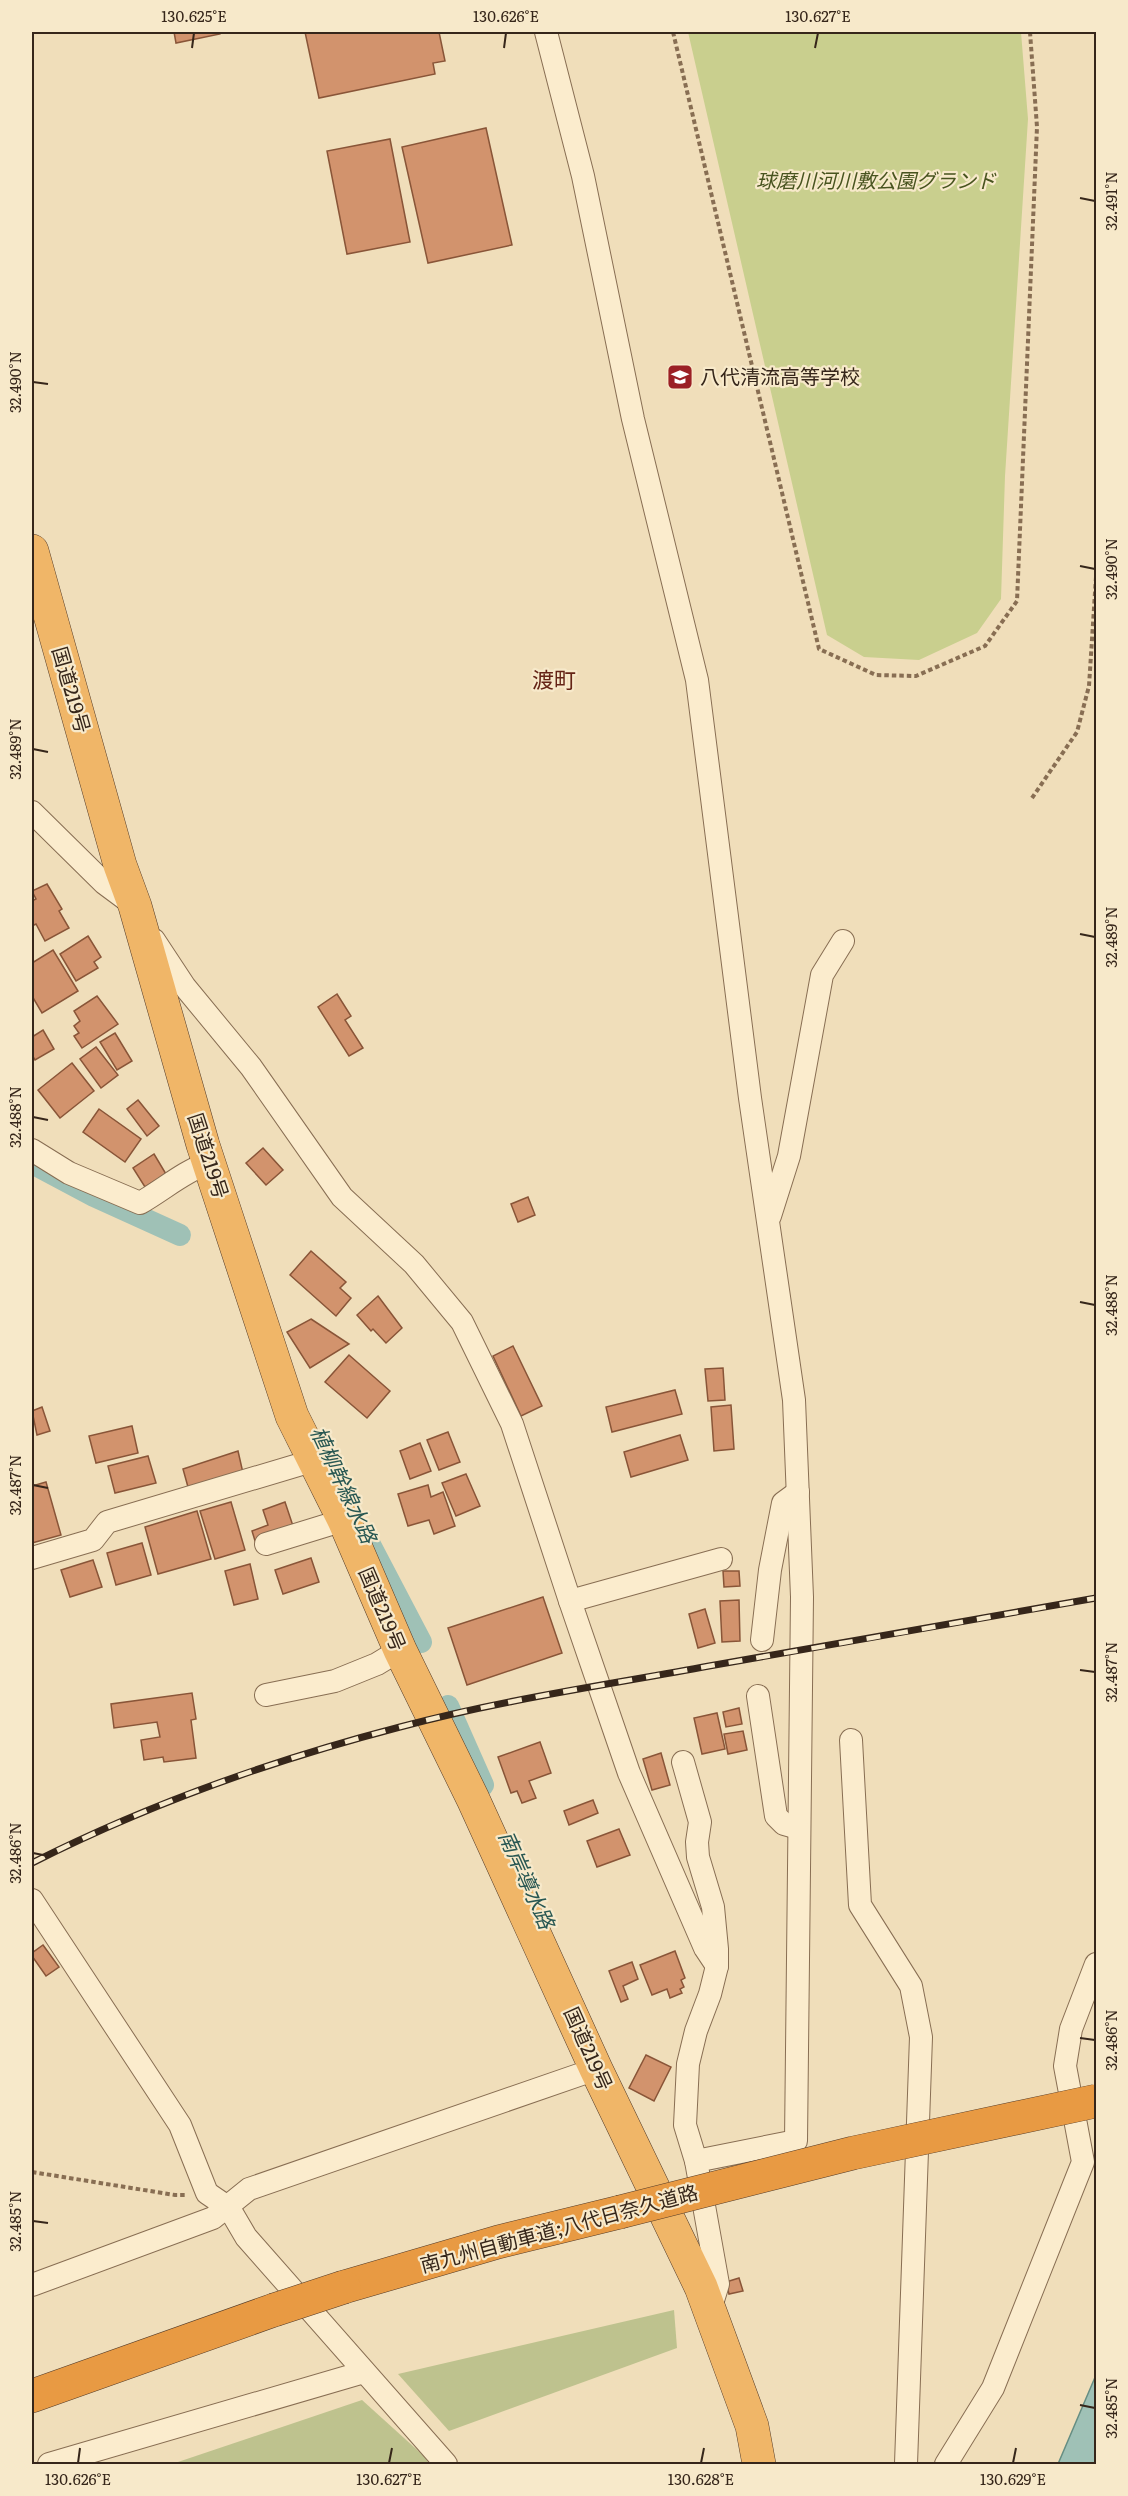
<svg xmlns="http://www.w3.org/2000/svg" width="1128" height="2496" viewBox="0 0 1128 2496" font-family="Literata,'Noto Sans JP',serif">
<style>
.green{fill:#c9cf8e}
.cemetery{fill:#bec28e}
.water{fill:#9fc1b6;stroke:#668e83;stroke-width:1.5}
.lines{fill:none;stroke-linecap:round;stroke-linejoin:round}
.canal{stroke:#9fc1b6;stroke-width:22}
.building{fill:#d2936d;stroke:#895538;stroke-width:1.5}
.minor-casing{stroke:#886e53;stroke-width:24}
.trunk-casing{stroke:#553c29;stroke-width:34}
.motorway-casing{stroke:#553c29;stroke-width:34}
.path{stroke:#886e53;stroke-width:4;stroke-dasharray:4.5 3;stroke-linecap:butt}
.minor{stroke:#fbeccd;stroke-width:22}
.trunk{stroke:#f0b668;stroke-width:33}
.motorway{stroke:#e89a43;stroke-width:33}
.rail-casing{stroke:#36261a;stroke-width:7}
.rail{stroke:#f7e9ca;stroke-width:4.5;stroke-dasharray:14;stroke-linecap:butt}
.motorway-bridge-casing{stroke:#553c29;stroke-width:34;stroke-linecap:butt}
.motorway-bridge{stroke:#e89a43;stroke-width:33}
.ticks{fill:none;stroke:#36261a;stroke-width:2}
.labels{text-anchor:middle;stroke-width:4.5;stroke-linejoin:round;paint-order:stroke}
.park-label{font-size:20px;font-style:italic;fill:#48541f;stroke:#f7e9ca}
.poi-label{font-size:20px;fill:#36261a;stroke:#f7e9ca;text-anchor:start}
.street-label{font-size:20px;fill:#36261a;stroke:#f7e9ca}
.water-label{font-size:21px;font-style:italic;fill:#285752;stroke:#f7e9ca}
.quarter-label{font-size:22px;fill:#652416;stroke:#f7e9ca}
.neatline{fill:none;stroke:#36261a;stroke-width:2}
.ticks-label{font-size:15px;text-anchor:middle;fill:#36261a}
</style>
<rect width="100%" height="100%" fill="#f0deba"/>
<path class="green" d="M688 32H1021L1028 119 1005 476 1001 599 977 633 919 660 864 657 827 635Z"/>
<g class="cemetery">
<path d="M674 2310 677 2348 449 2431 398 2374Z"/>
<path d="M362 2400 425 2457 429 2464H172Z"/>
</g>
<path class="water" d="M1096 2375V2464H1058Z"/>
<g class="lines">
<g class="canal">
<path d="M32 1163 94 1196 180 1235"/>
<path d="M366 1537 421 1642"/>
<path d="M448 1706 483 1785"/>
</g>
</g>
<g class="building">
<path d="M174 32H220V34L176 43Z"/>
<path d="M305 32H439L445 61 433 63 435 74 319 98Z"/>
<path d="M486 128 512 245 428 263 402 147Z"/>
<path d="M390 139 410 242 347 254 327 151Z"/>
<path d="M47 884 62 909 59 911 69 928 45 941 36 924 32 926V901L36 899 32 891Z"/>
<path d="M88 936 101 957 94 962 98 968 76 981 60 954Z"/>
<path d="M53 950 78 991 42 1013 32 996V963Z"/>
<path d="M337 994 351 1016 345 1020 363 1048 349 1056 318 1007Z"/>
<path d="M97 996 118 1024 82 1048 74 1036 79 1033 74 1026 80 1021 74 1011Z"/>
<path d="M43 1030 54 1049 35 1060 32 1055V1037Z"/>
<path d="M115 1033 132 1061 117 1070 100 1042Z"/>
<path d="M96 1047 118 1075 101 1088 80 1059Z"/>
<path d="M72 1063 94 1091 60 1118 38 1090Z"/>
<path d="M138 1100 159 1126 147 1136 127 1109Z"/>
<path d="M99 1109 141 1139 125 1162 83 1132Z"/>
<path d="M263 1148 283 1170 266 1185 246 1163Z"/>
<path d="M154 1154 166 1174 145 1187 133 1168Z"/>
<path d="M528 1197 535 1215 518 1222 511 1204Z"/>
<path d="M311 1251 346 1282 340 1288 351 1298 336 1316 290 1275Z"/>
<path d="M378 1296 402 1328 386 1343 373 1329 371 1331 357 1315Z"/>
<path d="M311 1319 349 1344 310 1368 287 1332Z"/>
<path d="M513 1346 542 1406 521 1416 493 1356Z"/>
<path d="M349 1355 390 1391 367 1418 325 1382Z"/>
<path d="M723 1368 725 1400 708 1401 705 1369Z"/>
<path d="M675 1390 682 1414 612 1432 606 1407Z"/>
<path d="M731 1405 734 1449 714 1451 711 1407Z"/>
<path d="M42 1407 50 1431 37 1435 32 1411Z"/>
<path d="M132 1426 138 1453 96 1463 89 1436Z"/>
<path d="M448 1432 460 1462 439 1470 427 1440Z"/>
<path d="M680 1435 688 1460 631 1477 624 1452Z"/>
<path d="M420 1443 431 1471 410 1479 400 1451Z"/>
<path d="M238 1451 243 1473 188 1487 183 1469Z"/>
<path d="M148 1456 156 1483 115 1493 108 1466Z"/>
<path d="M466 1474 480 1506 456 1516 442 1483Z"/>
<path d="M46 1482 61 1535 32 1543V1486Z"/>
<path d="M428 1485 431 1497 443 1492 455 1526 434 1534 429 1520 408 1526 398 1494Z"/>
<path d="M231 1502 245 1550 215 1559 200 1511Z"/>
<path d="M285 1502 295 1532 256 1544 252 1531 268 1525 263 1510Z"/>
<path d="M197 1511 211 1559 158 1574 145 1527Z"/>
<path d="M142 1543 151 1575 116 1585 107 1553Z"/>
<path d="M311 1558 319 1582 283 1594 275 1570Z"/>
<path d="M93 1560 102 1587 70 1597 61 1570Z"/>
<path d="M250 1564 258 1599 234 1605 225 1571Z"/>
<path d="M723 1571H739L740 1586 724 1587Z"/>
<path d="M543 1597 562 1653 467 1685 448 1628Z"/>
<path d="M739 1600 740 1641 722 1642 720 1601Z"/>
<path d="M705 1609 715 1643 698 1648 689 1614Z"/>
<path d="M192 1693 196 1719 191 1720 196 1758 164 1762 163 1757 144 1760 141 1740 160 1737 157 1722 114 1728 111 1704Z"/>
<path d="M739 1708 742 1724 726 1727 723 1712Z"/>
<path d="M717 1713 725 1749 702 1754 694 1718Z"/>
<path d="M743 1731 747 1750 728 1754 724 1734Z"/>
<path d="M540 1742 551 1773 529 1781 536 1798 522 1803 517 1791 511 1793 498 1757Z"/>
<path d="M661 1753 670 1785 652 1790 643 1759Z"/>
<path d="M593 1800 598 1813 569 1825 564 1811Z"/>
<path d="M619 1829 630 1855 597 1867 587 1841Z"/>
<path d="M43 1945 59 1967 46 1976 32 1956V1953Z"/>
<path d="M675 1951 685 1978 681 1980 684 1987 680 1989 682 1993 670 1998 667 1989 652 1995 640 1965Z"/>
<path d="M632 1962 638 1979 623 1986 628 1999 621 2002 609 1971Z"/>
<path d="M646 2055 671 2067 654 2101 629 2088Z"/>
<path d="M739 2278 743 2291 729 2294 726 2282Z"/>
</g>
<g class="lines">
<defs>
<g id="minor">
<path d="M546 32 583 176 633 419 697 680 750 1098 794 1400 802 1597 796 2141 696 2161"/>
<path d="M32 812 104 883 135 906"/>
<path d="M154 940 185 987 251 1067 342 1197 414 1264 462 1322 512 1424 570 1601 629 1773 705 1948 717 1966"/>
<path d="M32 1150 69 1173 140 1203C163 1190 183 1172 208 1163"/>
<path d="M770 1216 789 1156 822 975 843 941"/>
<path d="M266 1544 344 1520"/>
<path d="M32 1558 93 1540 107 1522 315 1460"/>
<path d="M570 1601 721 1559"/>
<path d="M762 1640 770 1570 783 1503 798 1492"/>
<path d="M266 1695 335 1681 377 1664 400 1650"/>
<path d="M758 1696 776 1816 784 1824 798 1828"/>
<path d="M851 1740 860 1905 911 1986 921 2037 906 2464"/>
<path d="M683 1762 700 1822 697 1842 698 1857 713 1907 717 1949V1966L710 1994 696 2031 688 2064 685 2125 696 2161 718 2284 710 2310"/>
<path d="M32 1900 180 2125 207 2193 229 2208 246 2237 446 2464"/>
<path d="M32 2285 213 2218 249 2189 596 2069"/>
<path d="M49 2464 364 2372"/>
<path d="M946 2464 993 2388 1083 2162 1065 2066 1071 2029 1096 1964"/>
</g>
<path id="trunk" d="M32 551 120 865 135 906 203 1145 292 1416 344 1520 400 1650 473 1799 596 2069 701 2287 752 2426 759 2464"/>
<g id="motorway">
<path d="M344 2287 498 2242 620 2212"/>
<path d="M32 2396 274 2310"/>
</g>
</defs>
<use href="#minor" class="minor-casing"/>
<use href="#trunk" class="trunk-casing"/>
<use href="#motorway" class="motorway-casing"/>
<g class="path">
<path d="M673 32 819 649 876 675 916 676 985 646 1017 601 1037 127 1030 32"/>
<path d="M1032 798 1077 732 1089 686 1096 577"/>
<path d="M32 2172 175 2195H185"/>
</g>
<use href="#minor" class="minor"/>
<use href="#trunk" class="trunk"/>
<use href="#motorway" class="motorway"/>
<defs>
<path id="rail" d="M32 1863C149 1804 273 1760 400 1727 501 1700 606 1685 709 1666 838 1644 967 1621 1096 1598"/>
</defs>
<use href="#rail" class="rail-casing"/>
<use href="#rail" class="rail"/>
<defs>
<g id="motorway-bridge">
<path d="M620 2212 853 2153 1096 2101"/>
<path d="M274 2310 344 2287"/>
</g>
</defs>
<use href="#motorway-bridge" class="motorway-bridge-casing"/>
<use href="#motorway-bridge" class="motorway-bridge"/>
</g>
<path class="ticks" d="M192 48 194 33M504 48 506 33M815 48 818 33M1080 198 1095 201M33 382 48 384M1080 566 1095 569M33 749 48 752M1080 934 1095 937M33 1117 48 1120M1080 1302 1095 1305M33 1485 48 1488M1080 1670 1095 1672M33 1853 48 1856M1080 2038 1095 2040M33 2221 48 2223M1080 2405 1095 2408M78 2463 80 2448M389 2463 392 2448M701 2463 704 2448M1013 2463 1016 2448"/>
<defs>
<symbol id="school-square" viewBox="-11 -11 22 22"><rect x="-9" y="-9" width="18" height="18" rx="4" fill="#9b2025" stroke="#f7e9ca"/><path d="M0-5L7-2L0 1L-7-2ZM-4 1L0 2.5L4 1V4Q0 6-4 4Z" fill="#fff"/></symbol>
</defs>
<g fill-rule="evenodd">
<use href="#school-square" x="665" y="362" width="30" height="30"/>
</g>
<g class="labels">
<g class="park-label">
<text x="876" y="188">球磨川河川敷公園グランド</text>
</g>
<g class="poi-label">
<text x="700" y="384">八代清流高等学校</text>
</g>
<g class="street-label">
<text transform="translate(71 690) rotate(74)" y="7">国道219号</text>
<text transform="translate(208 1156) rotate(72)" y="7">国道219号</text>
<text transform="translate(382 1609) rotate(67)" y="7">国道219号</text>
<text transform="translate(588 2049) rotate(66)" y="7">国道219号</text>
<text transform="translate(559 2229) rotate(-15)" y="7">南九州自動車道;八代日奈久道路</text>
</g>
<g class="water-label">
<text transform="translate(343 1485) rotate(65)" y="7">植柳幹線水路</text>
<text transform="translate(526 1880) rotate(66)" y="7">南岸導水路</text>
</g>
<g class="quarter-label">
<text x="554" y="688">渡町</text>
</g>
</g>
<rect width="1128" height="2496" fill="none" stroke="#f7e9ca" stroke-width="66"/>
<rect x="33" y="33" width="1062" height="2430" class="neatline"/>
<g class="ticks-label">
<text x="194" y="22">130.625°E</text>
<text x="506" y="22">130.626°E</text>
<text x="818" y="22">130.627°E</text>
<text transform="translate(1112 201) rotate(-90)" y="5">32.491°N</text>
<text transform="translate(16 382) rotate(-90)" y="5">32.490°N</text>
<text transform="translate(1112 569) rotate(-90)" y="5">32.490°N</text>
<text transform="translate(16 749) rotate(-90)" y="5">32.489°N</text>
<text transform="translate(1112 937) rotate(-90)" y="5">32.489°N</text>
<text transform="translate(16 1117) rotate(-90)" y="5">32.488°N</text>
<text transform="translate(1112 1305) rotate(-90)" y="5">32.488°N</text>
<text transform="translate(16 1485) rotate(-90)" y="5">32.487°N</text>
<text transform="translate(1112 1672) rotate(-90)" y="5">32.487°N</text>
<text transform="translate(16 1853) rotate(-90)" y="5">32.486°N</text>
<text transform="translate(1112 2040) rotate(-90)" y="5">32.486°N</text>
<text transform="translate(16 2221) rotate(-90)" y="5">32.485°N</text>
<text transform="translate(1112 2408) rotate(-90)" y="5">32.485°N</text>
<text x="78" y="2485">130.626°E</text>
<text x="389" y="2485">130.627°E</text>
<text x="701" y="2485">130.628°E</text>
<text x="1013" y="2485">130.629°E</text>
</g>
</svg>
